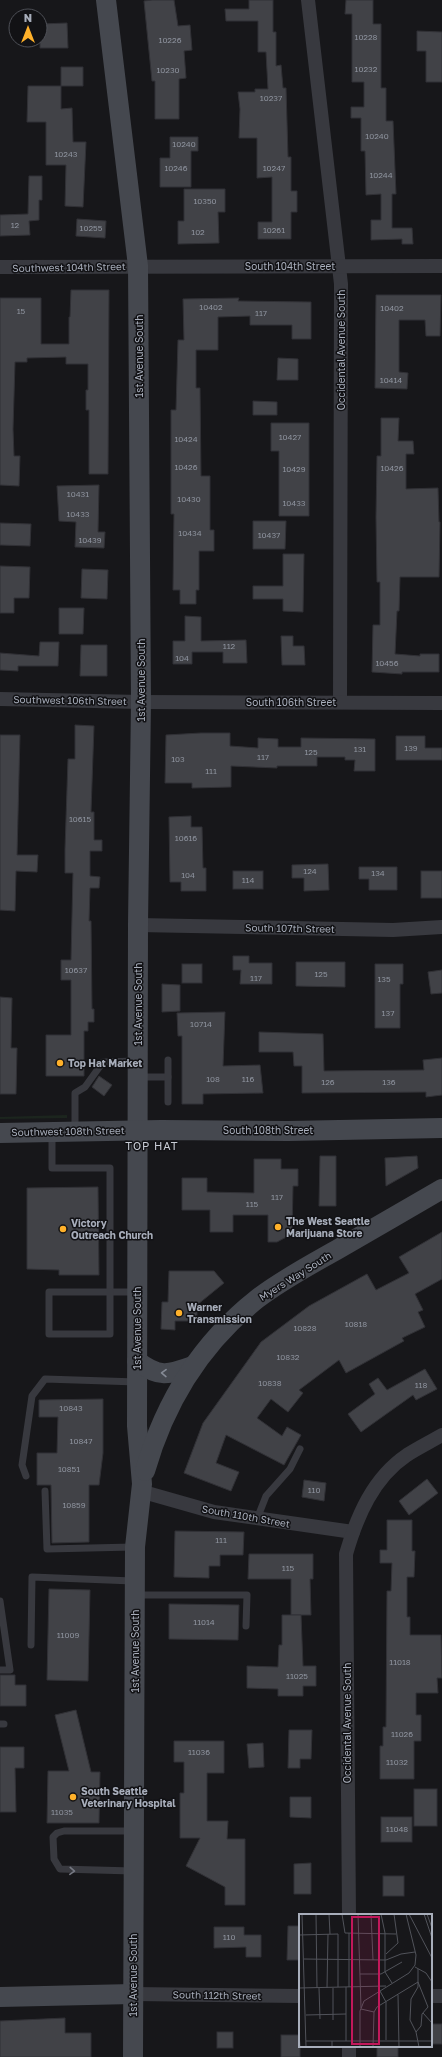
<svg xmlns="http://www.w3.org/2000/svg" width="442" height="2057" viewBox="0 0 442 2057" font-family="'Golos Text',sans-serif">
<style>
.green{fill:#1c251e}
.building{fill:#414247;stroke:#313136}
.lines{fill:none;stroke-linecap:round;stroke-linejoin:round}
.lane{stroke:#38393f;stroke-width:7}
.street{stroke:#38393f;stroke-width:14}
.secondary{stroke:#45484f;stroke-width:20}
.oneway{stroke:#858a95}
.oneway2{stroke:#767983}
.poi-dot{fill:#ffb12a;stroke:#121215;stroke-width:1.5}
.labels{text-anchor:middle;stroke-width:3;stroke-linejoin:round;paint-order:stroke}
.number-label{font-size:8px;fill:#8e939e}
.street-label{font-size:10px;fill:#a8aebb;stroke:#121215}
.poi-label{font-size:10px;font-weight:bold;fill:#a8aebb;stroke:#121215;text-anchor:start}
.neighbourhood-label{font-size:11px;letter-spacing:1px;fill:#c9cdd6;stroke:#121215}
.inset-road{fill:none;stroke:#51535a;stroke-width:1}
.view{fill:#c2185b;fill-opacity:0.15;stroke:#c2185b;stroke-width:2}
.inset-edge{fill:none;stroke:#a8aebb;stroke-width:2}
</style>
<rect width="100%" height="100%" fill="#17171a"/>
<path class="green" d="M67 1115V1118L0 1119V1117Z"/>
<g class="building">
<path d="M152 0H174L178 26 190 25 192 50 184 51 186 78 179 79V119H155V81H152L144 1Z"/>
<path d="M249 0H273V32H276V66L281 65 283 88H286L288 157H291V191H297V212H291V239H258V222H272V177L257 178V138H239L240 109 238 92H255V89H268L266 52H258V21H226L225 9H249Z"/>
<path d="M346 0H373V24H381V88H386V121H393L396 194H392V228H412L413 244H402V239L371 240V220H381V194L366 195 365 151H361V118H351V107H364V82H352V14H345Z"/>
<path d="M67 23 68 48H40V24Z"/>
<path d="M417 31 442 32V82H426V51H417Z"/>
<path d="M61 67H83V86H61V109L72 108 73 142H86L83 207 65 206 66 165H46V122H27L28 86H61Z"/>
<path d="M170 137H198V151H191V187H160V158H170Z"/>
<path d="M29 176H42V200H39V220L29 221 30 235 0 236V215L28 214Z"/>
<path d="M184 189H225V212H218L219 243 178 244V221H184Z"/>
<path d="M77 219 106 221 105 238 76 236Z"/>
<path d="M71 290H109L108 474H89V410H86V390H88V364H66V357L27 358V362H15L13 429 14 456H20L19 486 0 485V298H41V344H69V317H70Z"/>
<path d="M376 295H441L440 336H426L425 320H399V372L408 373 407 389 375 388Z"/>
<path d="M239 298 238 301 311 302V339H292V325H250V316L218 317V350H196V388H200L201 476H210V530H214V551H199V590H196V604H180V590H173L174 514H171V410H176L178 340H184L183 299Z"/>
<path d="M278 358 298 359V380H277Z"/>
<path d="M253 401 277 402V415H253Z"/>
<path d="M381 418H399L398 441H413L414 454H406V489L438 488 439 522H440L439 577H400L399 611H397L395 654 420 656V654H439V672H402V674L372 672 373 625H380V582H377L376 517 377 456H381Z"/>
<path d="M271 423H309V516H279V451H271Z"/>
<path d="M99 485 98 532H105L104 548 75 547 76 522 59 521 57 486Z"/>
<path d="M253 521H286L285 549H253Z"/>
<path d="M0 523 31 524 30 546 0 545Z"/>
<path d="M283 554H304L303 612 283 611V599H253V586H283Z"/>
<path d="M0 566 30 567 29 598H14V613H0Z"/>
<path d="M82 569 108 570 107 599 81 598Z"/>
<path d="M59 608H84L83 634H59Z"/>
<path d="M185 616 201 617V641L246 640 247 663H223V652H192V664H173V641H185Z"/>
<path d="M281 636H293V646H304L305 665H282Z"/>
<path d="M40 642H59L58 666H18V671L0 670V653L39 656Z"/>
<path d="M81 645H107V676H80Z"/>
<path d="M75 725 94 726 91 812H94V840H102V851H90V876L100 877 99 888H90L89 921H91L92 1009H94V1022H88V1031H84V1076H46V1035H71V980H61V960H71L73 873H65V849L68 759H75Z"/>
<path d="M201 733H230V746L258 748V738L278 739V747H301V738L375 739V771H354L355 760H345V757H317V766H277V768L231 766V787L192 788V783H165L166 735Z"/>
<path d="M0 735H20L17 855H38L37 872 16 871 15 911 0 910Z"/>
<path d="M396 736H425V748H442V760H396Z"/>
<path d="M191 816V827H202L203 868H206V891H181V882H170L169 817Z"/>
<path d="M328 864 329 890 304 891V878H292V865Z"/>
<path d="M359 867H397V890H369V879H359Z"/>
<rect x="233" y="871" width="30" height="18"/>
<rect x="421" y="871" width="21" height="27"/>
<path d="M233 956H249V963H272V984H240L241 970H233Z"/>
<path d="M296 962H345V987L296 986Z"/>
<rect x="182" y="964" width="20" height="19"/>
<path d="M375 964H403V984H400V1028H375Z"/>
<path d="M442 970V993L431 994 428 972Z"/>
<path d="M162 984 180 985V1011L162 1012Z"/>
<path d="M0 997 12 998 11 1048H17L16 1094H0Z"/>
<path d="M225 1012 223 1066 260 1065 263 1093 203 1094V1104H182V1036H178L177 1013Z"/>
<path d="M259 1032 323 1034 324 1071 424 1070 423 1060 442 1058V1095L426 1097V1092L302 1093V1066H294L293 1052H259Z"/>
<path d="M99 1076 112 1085 104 1096 92 1087Z"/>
<path d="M320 1156H336V1206H319Z"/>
<path d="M417 1156 418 1168 386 1186 385 1158Z"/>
<path d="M254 1159H281V1169H298V1186H293L292 1234 277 1242H268V1215H233V1232H210V1210H182V1178H207V1192L254 1193Z"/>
<path d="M98 1187 99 1275H59V1270L27 1269V1188Z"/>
<path d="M442 1232V1279L415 1294 423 1310 418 1312 425 1327 402 1338 404 1341 346 1373 339 1360 299 1390 303 1393 288 1412 271 1399 257 1418 282 1436 287 1427 301 1435 284 1465 226 1435 216 1463 239 1472 231 1491 184 1473 203 1423 261 1342 309 1306 367 1274 376 1290 409 1273 399 1257Z"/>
<path d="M169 1271H214L224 1283 197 1305V1321H175V1330L161 1329 162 1302H168Z"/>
<path d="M425 1369 437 1389 416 1400 413 1395 361 1432 348 1414 375 1394 369 1384 378 1378 387 1390Z"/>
<path d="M103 1399V1453L99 1485H89V1542L52 1543 51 1485H37V1453H57L58 1417H39V1400Z"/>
<path d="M427 1479 438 1493 409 1515 399 1501Z"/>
<path d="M304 1480 326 1483 324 1501 302 1497Z"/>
<path d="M387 1520H412V1551H415L414 1577H407V1617H410V1635H441L442 1678H437L438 1693H416V1715H421V1741H414V1779H380V1746H383V1727H386L387 1591H391L392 1563H380V1550H387Z"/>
<path d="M175 1531 244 1532 243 1555H220V1566H209V1578L174 1577Z"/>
<path d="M249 1554H313V1579H310L311 1615H291V1579H248Z"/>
<path d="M49 1589 90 1590 88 1681 47 1680Z"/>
<path d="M169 1604 239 1605 238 1640 169 1639Z"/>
<path d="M282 1615H301L303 1666H316V1686H303V1696H278V1689L247 1688V1666L278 1667 279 1645H282Z"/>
<path d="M0 1675H15V1685H26V1706H0Z"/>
<path d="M76 1710 91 1772H100L99 1823H47L48 1771H69L55 1715Z"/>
<path d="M289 1730H312L311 1759H300V1768H288Z"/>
<path d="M174 1741H224V1773H207V1821H228L227 1839H245V1905H225V1887L186 1866 200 1838H180V1793H184V1762H174Z"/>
<path d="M263 1743 264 1767 249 1768 247 1744Z"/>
<path d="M0 1747H24V1768H15L16 1812H0Z"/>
<rect x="414" y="1789" width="23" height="37"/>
<path d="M290 1797H311V1818L290 1817Z"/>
<rect x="381" y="1817" width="31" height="25"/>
<path d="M311 1863V1894H294V1864Z"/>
<rect x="383" y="1876" width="21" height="20"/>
<path d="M288 1926H300V1960H287Z"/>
<path d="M214 1927H244V1935H261V1957H246V1947L214 1948Z"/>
<path d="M65 2018V2033H91V2057H0V2021Z"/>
<rect x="431" y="2024" width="11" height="20"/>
<rect x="217" y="2032" width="16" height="16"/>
<rect x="281" y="2035" width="19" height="22"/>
<rect x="377" y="2046" width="21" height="11"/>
</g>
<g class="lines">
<g class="lane">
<path d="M140 1077H168"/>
<path d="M168 1102V1060"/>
<path d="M75 1131V1093L85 1087 103 1062 136 1061"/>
<path d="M52 1133V1168H110V1292H137"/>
<rect x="49" y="1292" width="61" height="42"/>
<path d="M26 1476 22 1465 32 1396 45 1379 137 1382"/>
<path d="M45 1491 47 1549 133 1547"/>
<path d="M257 1519 266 1496 290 1469 300 1449"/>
<path d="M135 1595H247L246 1626"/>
<path d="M0 1601 10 1670H0"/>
<path d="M31 1645 32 1577 133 1581"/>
<path d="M0 1724H4"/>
<path d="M133 1871 60 1869 54 1859 53 1837 57 1833 64 1831H134"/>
</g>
<g class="street">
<path d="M308 0 341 284 340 702"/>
<path d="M0 267 442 266"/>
<path d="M0 699 141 702 442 703"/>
<path d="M138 925 393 930 442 927"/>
<path d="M140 1491 214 1512 353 1532"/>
<path d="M349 1915 346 1554C357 1516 373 1478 407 1455 418 1448 430 1442 442 1435"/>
<path d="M133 1994 300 1996"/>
<path d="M431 1996H442"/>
<path d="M349 2057V2046"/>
</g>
<g class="secondary">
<path d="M106 0 138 266 141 702 138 925 137 1426 142 1484 135 1547 133 2057"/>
<path d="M0 1133 161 1130 288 1131 442 1128"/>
<path d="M137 1361C159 1378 168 1375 193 1366"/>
<path d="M145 1471C165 1401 200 1344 257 1299 283 1279 312 1264 340 1248 374 1228 408 1209 442 1189"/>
<path d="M0 1997 133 1994"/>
</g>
</g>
<defs><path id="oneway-chevron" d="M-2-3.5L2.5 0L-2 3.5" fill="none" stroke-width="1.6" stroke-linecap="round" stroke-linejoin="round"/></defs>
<use class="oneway" href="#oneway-chevron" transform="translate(164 1373) rotate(-179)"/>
<use class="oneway2" href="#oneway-chevron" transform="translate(72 1871) rotate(3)"/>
<g class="poi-dot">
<circle cx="60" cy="1063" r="4"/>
<circle cx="278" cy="1227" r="4"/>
<circle cx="63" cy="1229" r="4"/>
<circle cx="179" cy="1313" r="4"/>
<circle cx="73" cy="1797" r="4"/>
</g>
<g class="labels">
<g class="number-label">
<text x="366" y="40">10228</text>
<text x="170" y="43">10226</text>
<text x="366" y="72">10232</text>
<text x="168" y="73">10230</text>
<text x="271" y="101">10237</text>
<text x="377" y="139">10240</text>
<text x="184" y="147">10240</text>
<text x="66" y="157">10243</text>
<text x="176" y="171">10246</text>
<text x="274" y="171">10247</text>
<text x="381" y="178">10244</text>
<text x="205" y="204">10350</text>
<text x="15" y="228">12</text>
<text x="91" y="231">10255</text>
<text x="274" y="233">10261</text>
<text x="198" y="235">102</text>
<text x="211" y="310">10402</text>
<text x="392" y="311">10402</text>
<text x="21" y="314">15</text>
<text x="261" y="316">117</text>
<text x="391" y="383">10414</text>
<text x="290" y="440">10427</text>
<text x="186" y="442">10424</text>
<text x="186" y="470">10426</text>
<text x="392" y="471">10426</text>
<text x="294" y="472">10429</text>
<text x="78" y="497">10431</text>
<text x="189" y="502">10430</text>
<text x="294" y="506">10433</text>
<text x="78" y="517">10433</text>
<text x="190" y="536">10434</text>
<text x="269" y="538">10437</text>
<text x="90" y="543">10439</text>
<text x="229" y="649">112</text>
<text x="182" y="661">104</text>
<text x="387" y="666">10456</text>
<text x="411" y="751">139</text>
<text x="360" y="752">131</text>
<text x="311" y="755">125</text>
<text x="263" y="760">117</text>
<text x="178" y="762">103</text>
<text x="211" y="774">111</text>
<text x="80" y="822">10615</text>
<text x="186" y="841">10616</text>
<text x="310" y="874">124</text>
<text x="378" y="876">134</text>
<text x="188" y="878">104</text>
<text x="248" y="883">114</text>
<text x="76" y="973">10637</text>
<text x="321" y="977">125</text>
<text x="256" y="981">117</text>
<text x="384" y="982">135</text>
<text x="388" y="1016">137</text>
<text x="201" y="1027">10714</text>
<text x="213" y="1082">108</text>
<text x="248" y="1082">116</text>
<text x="328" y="1085">126</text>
<text x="389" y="1085">136</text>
<text x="277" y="1200">117</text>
<text x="252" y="1207">115</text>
<text x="356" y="1327">10818</text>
<text x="305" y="1331">10828</text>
<text x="288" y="1360">10832</text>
<text x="270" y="1386">10838</text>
<text x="421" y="1388">118</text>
<text x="71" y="1411">10843</text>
<text x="81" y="1444">10847</text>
<text x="69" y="1472">10851</text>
<text x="314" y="1493">110</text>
<text x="74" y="1508">10859</text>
<text x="221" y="1543">111</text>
<text x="288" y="1571">115</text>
<text x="204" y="1625">11014</text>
<text x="68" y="1638">11009</text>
<text x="400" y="1665">11018</text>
<text x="297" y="1679">11025</text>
<text x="402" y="1737">11026</text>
<text x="199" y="1755">11036</text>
<text x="397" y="1765">11032</text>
<text x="62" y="1815">11035</text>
<text x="397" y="1832">11048</text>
<text x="229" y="1940">110</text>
</g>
<g class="street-label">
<text x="290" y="270">South 104th Street</text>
<text transform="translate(69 267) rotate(-1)" y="4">Southwest 104th Street</text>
<text transform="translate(341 350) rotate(-90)" y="4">Occidental Avenue South</text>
<text transform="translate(139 356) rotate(-90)" y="4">1st Avenue South</text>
<text transform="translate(141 680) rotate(-90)" y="4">1st Avenue South</text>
<text transform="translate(70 700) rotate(1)" y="4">Southwest 106th Street</text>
<text x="291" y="706">South 106th Street</text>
<text transform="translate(290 928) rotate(1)" y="4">South 107th Street</text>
<text transform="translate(138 1004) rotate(-90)" y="4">1st Avenue South</text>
<text x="268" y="1134">South 108th Street</text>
<text transform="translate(68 1131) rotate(-1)" y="4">Southwest 108th Street</text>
<text transform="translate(295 1276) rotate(-32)" y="4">Myers Way South</text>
<text transform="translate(137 1328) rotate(-90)" y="4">1st Avenue South</text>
<text transform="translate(246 1516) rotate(10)" y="4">South 110th Street</text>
<text transform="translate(135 1651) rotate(-90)" y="4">1st Avenue South</text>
<text transform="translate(347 1723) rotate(-90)" y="4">Occidental Avenue South</text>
<text transform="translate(133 1975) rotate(-90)" y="4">1st Avenue South</text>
<text transform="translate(217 1995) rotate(1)" y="4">South 112th Street</text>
</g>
<g class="poi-label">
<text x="68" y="1067">Top Hat Market</text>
<text x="286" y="1225">The West Seattle<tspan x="286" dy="12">Marijuana Store</tspan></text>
<text x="71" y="1227">Victory<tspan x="71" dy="12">Outreach Church</tspan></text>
<text x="187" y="1311">Warner<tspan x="187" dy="12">Transmission</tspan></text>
<text x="81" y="1795">South Seattle<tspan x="81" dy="12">Veterinary Hospital</tspan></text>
</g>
<g class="neighbourhood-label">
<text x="152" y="1150">TOP HAT</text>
</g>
</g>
<g transform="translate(299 1914)">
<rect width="133" height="133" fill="#17171a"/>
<path class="inset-road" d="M3 0 7 133M17 0 18 74M30 0 31 20M43 0 46 19 97 20M59 0 62 94M72 0 74 46M82 0 86 19V58L93 69M110 0 133 44M125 0 133 24M128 0 133 14M0 21 39 20V73M87 40 99 29 95 0M5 45 87 46 102 40 116 38M116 53 127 59 133 68M119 55V73L112 85 111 106 117 118 120 133M61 60H82L103 48M50 73V19M0 74 87 72M20 74 21 105M28 74 29 20M34 74V106M81 77 87 88V126M99 81 100 133M62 95 75 98M75 98 78 93 119 68 129 93 123 100 122 112 117 118M124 99 133 109M7 101 47 100M0 118 1 133M7 127H133M47 127V73M24 133H33V127M61 133V97L65 87 110 59 116 51 117 41 107 0M74 133 75 98"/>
<path class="view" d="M53 3H80V130H53Z"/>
<rect width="133" height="133" class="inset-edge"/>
</g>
<g transform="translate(28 28)"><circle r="19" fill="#121215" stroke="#4e5057"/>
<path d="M0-3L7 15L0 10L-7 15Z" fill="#ffb12a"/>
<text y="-6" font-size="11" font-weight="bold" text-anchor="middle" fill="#a8aebb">N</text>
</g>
</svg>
